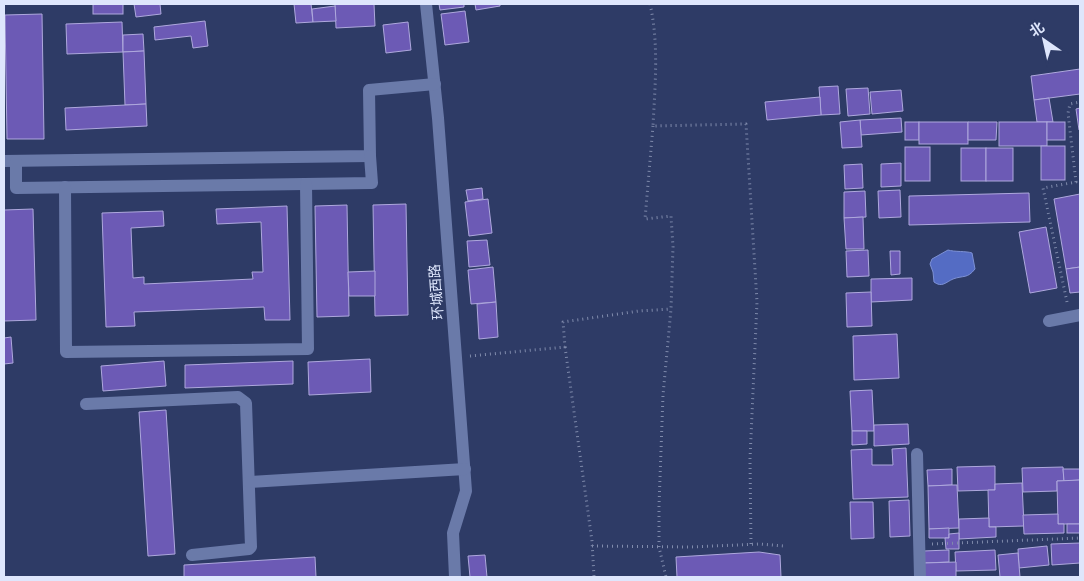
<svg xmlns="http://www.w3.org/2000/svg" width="1084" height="581" viewBox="0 0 1084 581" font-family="'Asap Condensed','Noto Sans SC',sans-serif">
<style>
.water{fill:#546cc4;stroke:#7d91d5}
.building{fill:#6c5ab5;stroke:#aea8dd}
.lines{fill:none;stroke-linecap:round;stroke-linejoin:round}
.path{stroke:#7f8aab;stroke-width:3;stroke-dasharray:1 4;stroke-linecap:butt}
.minor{stroke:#6a7aa9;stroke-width:12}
.labels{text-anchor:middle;stroke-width:4;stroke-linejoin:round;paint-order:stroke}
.street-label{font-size:14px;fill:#dee6fc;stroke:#2e3b66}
</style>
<rect width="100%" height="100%" fill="#2e3b66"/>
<path class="water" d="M948 250C954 252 967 251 972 253L975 269C967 279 964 275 953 279 946 282 942 288 934 282L933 272 930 264 932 259Z"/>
<g class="building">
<rect x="93" y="4" width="30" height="10"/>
<path d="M134 4H160L161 14 136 17Z"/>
<path d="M294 4H311L313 22 296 23Z"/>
<path d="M335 4H374L375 26 336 28Z"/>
<path d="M439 4H464V7L440 10Z"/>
<path d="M475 4H500V6L476 10Z"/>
<path d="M335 6 336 21 313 22 312 9Z"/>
<path d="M465 11 469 42 445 45 441 14Z"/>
<path d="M42 14 44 139H7L5 15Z"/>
<path d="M205 21 208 46 193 48 191 36 155 40 154 27Z"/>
<path d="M122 22 123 52 67 54 66 24Z"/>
<path d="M408 22 411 50 386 53 383 25Z"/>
<path d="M143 34 144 51 123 52V35Z"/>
<path d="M144 51 146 104 125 105 123 52Z"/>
<path d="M1080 69V94L1034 100 1031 76Z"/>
<path d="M838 86 840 114 821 115 819 87Z"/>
<path d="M868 88 870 114 848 116 846 89Z"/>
<path d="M901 90 903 111 872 114 870 92Z"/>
<path d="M820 97 821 115 767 120 765 102Z"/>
<path d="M1049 98 1053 122H1037L1034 100Z"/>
<path d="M146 104 147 126 66 130 65 108Z"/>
<path d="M1080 108V130H1079L1076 109Z"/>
<path d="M901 118 902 132 861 135 860 120Z"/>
<path d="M860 120 862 147 842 148 840 122Z"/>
<rect x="905" y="122" width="14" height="18"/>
<rect x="919" y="122" width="49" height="22"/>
<path d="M968 122H997L996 140H968Z"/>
<rect x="999" y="122" width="48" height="24"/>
<rect x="1047" y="122" width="18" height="18"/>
<rect x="1041" y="146" width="24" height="34"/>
<rect x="905" y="147" width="25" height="34"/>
<rect x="961" y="148" width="25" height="33"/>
<rect x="986" y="148" width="27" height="33"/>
<path d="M901 163V186L881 187V164Z"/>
<path d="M862 164 863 188 845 189 844 165Z"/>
<path d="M482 188 483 199 468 201 466 190Z"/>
<path d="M900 190 901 217 879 218 878 191Z"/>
<path d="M865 191 866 217 844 218V192Z"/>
<path d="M1029 193 1030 222 909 225V196Z"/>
<path d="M1080 194V267L1066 269 1054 199Z"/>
<path d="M488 199 492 233 469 236 465 202Z"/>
<path d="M406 204 408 315 375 316 373 205Z"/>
<path d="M347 205 349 316 317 317 315 206Z"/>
<path d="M287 206 290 320H265L264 307 134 312 135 326 106 327 102 213 163 211 164 226 131 228 133 278 144 277V284L253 279 252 272H263L261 222 217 224 216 209Z"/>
<path d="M33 209 36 320 4 321V210Z"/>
<path d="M863 217 864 249H846L844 218Z"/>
<path d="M1046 227 1057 288 1030 293 1019 232Z"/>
<path d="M487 240 490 265 469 267 467 241Z"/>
<path d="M868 250 869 276 847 277 846 251Z"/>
<path d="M890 251H900V274L891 275Z"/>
<path d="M493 267 496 302 471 304 468 270Z"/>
<path d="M1080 267V292L1070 293 1066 269Z"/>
<path d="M375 271V296H349L348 272Z"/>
<path d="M912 278V300L871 302V279Z"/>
<path d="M871 292 872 326 847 327 846 293Z"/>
<path d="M496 302 498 337 479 339 477 304Z"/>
<path d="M897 334 899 378 854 380 853 336Z"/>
<path d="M11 337 13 363 4 364V338Z"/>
<path d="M370 359 371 392 309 395 308 362Z"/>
<path d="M164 361 166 386 103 391 101 366Z"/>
<path d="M293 361V384L185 388V365Z"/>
<path d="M872 390 874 431H852L850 391Z"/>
<path d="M166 410 175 554 148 556 139 412Z"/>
<path d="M908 424 909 444 874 446V425Z"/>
<path d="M852 431H867V444L852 445Z"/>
<path d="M906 448 908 497 853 499 851 450 872 449V465H893L892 449Z"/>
<path d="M995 466V490L958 491 957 467Z"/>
<path d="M1063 467 1064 481H1057V491L1023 492 1022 468Z"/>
<path d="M952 469V485L928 486 927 470Z"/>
<path d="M1063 469H1080V480L1064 481Z"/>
<path d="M1080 480V524H1058L1057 481Z"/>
<path d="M1022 483 1024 526 989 527 988 490H995V484Z"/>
<path d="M952 485H957L959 528 929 529 928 486Z"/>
<path d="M909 500 910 536 890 537 889 501Z"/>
<path d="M850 502H873L874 538 851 539Z"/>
<path d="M1058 514V524H1064V533L1024 534 1023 515Z"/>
<path d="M989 518V527H996V537L959 539V519Z"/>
<rect x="1067" y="524" width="13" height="9"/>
<path d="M949 528V538H929V529Z"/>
<path d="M959 533V549H946L945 538H949V534Z"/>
<path d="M1080 543V563L1052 565 1051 544Z"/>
<path d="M1047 546 1049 565 1019 568 1018 549Z"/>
<path d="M949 550V562L924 563 923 551Z"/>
<path d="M995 550 996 570 956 571 955 552Z"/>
<path d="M759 552 780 555 781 577H677L676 557Z"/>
<path d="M1018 553 1020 577H1000L998 555Z"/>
<path d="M485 555 487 577H470L468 556Z"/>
<path d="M315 557 316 577H184V565Z"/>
<path d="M956 562V577H924V563Z"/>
</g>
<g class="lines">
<g class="path">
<path d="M650 4C659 43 655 86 653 126L746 124 757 302 750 459 751 544"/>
<path d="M653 126 645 219 671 216 673 247 671 309 663 395 659 506V547L666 577"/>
<path d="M1067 302 1043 188 1076 182 1068 113 1070 104 1080 102"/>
<path d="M565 347 592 541 594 577"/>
<path d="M470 356 565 347 563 322 639 311 671 309"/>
<path d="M932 544 1080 538"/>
<path d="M592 546 690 547 760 544 784 546"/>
</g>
<g class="minor">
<path d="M426 4 438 118 466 491 453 533 455 577"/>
<path d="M4 161 370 156 369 90 435 84"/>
<path d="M16 161V188L372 183 370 156"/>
<path d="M65 187 66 352 308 349 306 184"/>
<path d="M1049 321 1080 315"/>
<path d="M86 404 238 397 246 403 251 547 249 549 192 555"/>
<path d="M917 454 920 577"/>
<path d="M249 482 465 469"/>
</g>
</g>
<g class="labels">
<g class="street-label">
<text transform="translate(436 292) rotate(-94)" y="5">环城西路</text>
</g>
</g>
<rect width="1084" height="581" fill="none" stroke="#dee6fc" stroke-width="10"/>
<g transform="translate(1044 40) rotate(326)" stroke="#2e3b66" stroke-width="4" paint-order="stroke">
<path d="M0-4L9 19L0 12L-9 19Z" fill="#dee6fc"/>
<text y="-8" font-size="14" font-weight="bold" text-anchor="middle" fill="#dee6fc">北</text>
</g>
</svg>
